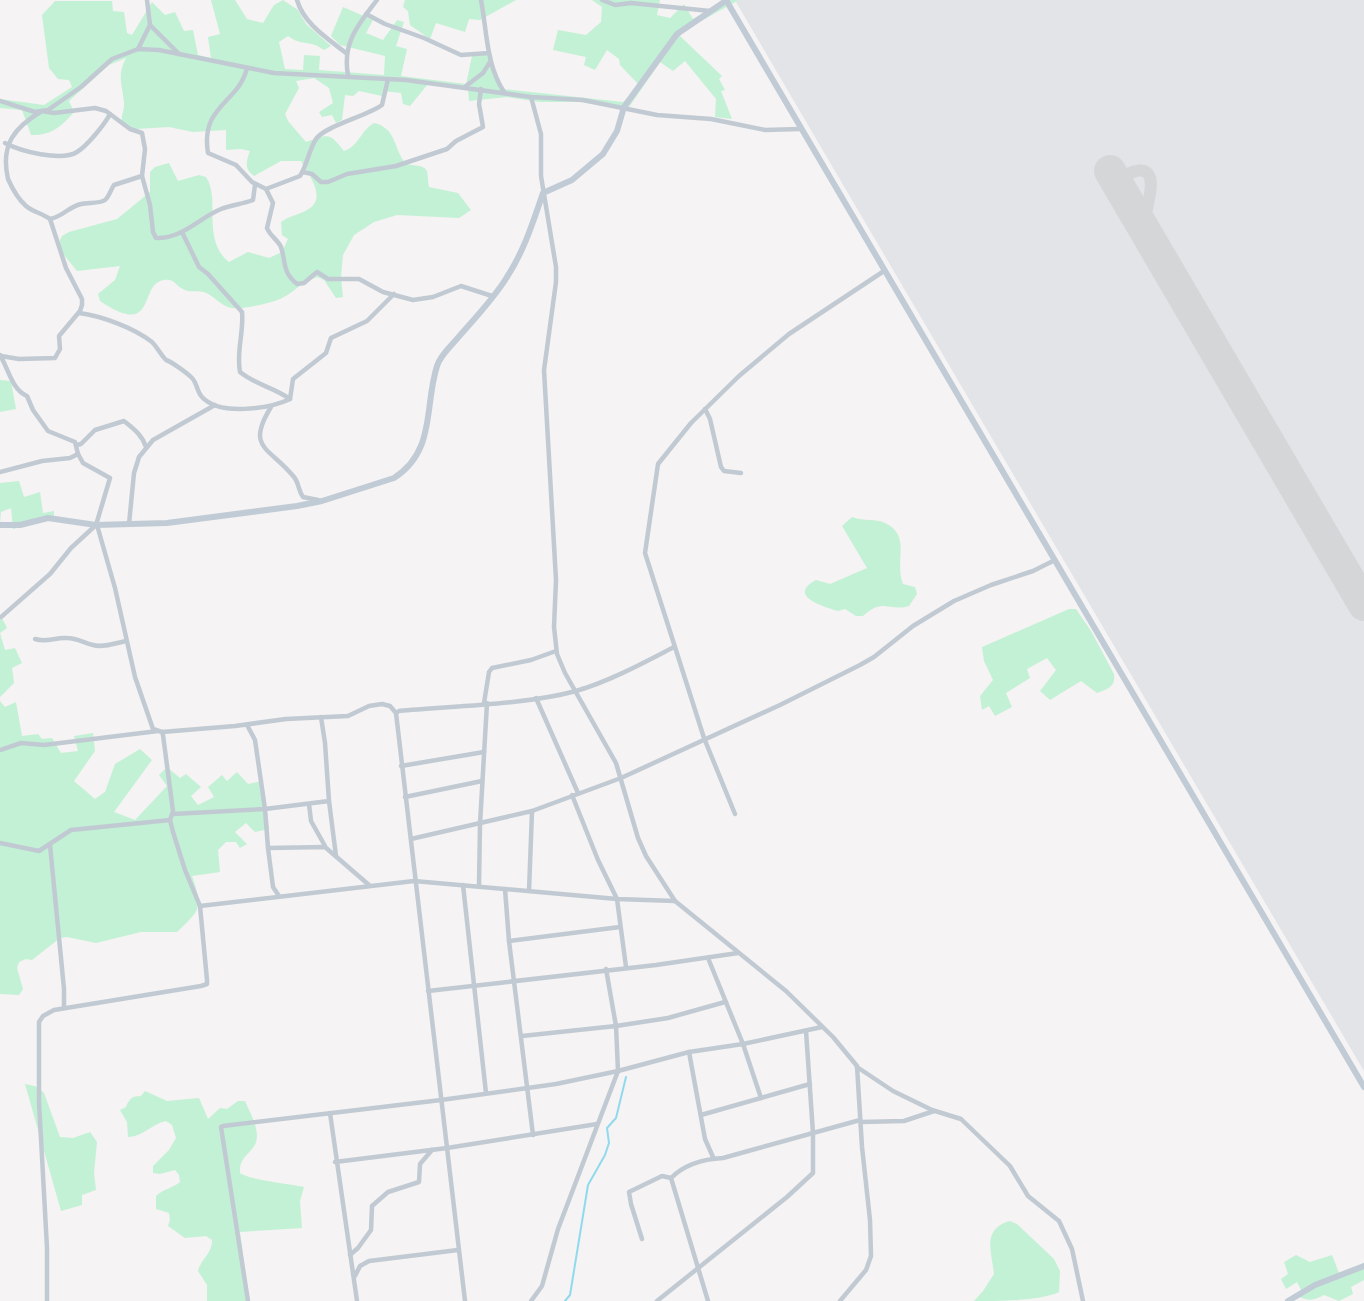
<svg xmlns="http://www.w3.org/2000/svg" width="1364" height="1301" viewBox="0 0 1364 1301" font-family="Barlow,sans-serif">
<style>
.airport{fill:#e2e4e7}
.green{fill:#c3f1d5}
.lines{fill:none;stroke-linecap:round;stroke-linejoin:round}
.stream{stroke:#90daee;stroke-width:2}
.taxiway{stroke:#d5d6d8;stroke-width:12}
.runway{stroke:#d5d6d8;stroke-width:32}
.street{stroke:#c1cad2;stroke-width:4.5}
.secondary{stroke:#c1cbd6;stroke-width:6}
</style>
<rect width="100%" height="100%" fill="#f5f3f3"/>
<path class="airport" d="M739 0H1364V1071L832 166 736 2Z"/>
<g class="green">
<path d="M211 0H235L247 19 263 23 274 5 283 0 298 10 306 24 331 46 324 50C309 39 303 47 288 36L279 42 285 69 303 70 304 55 320 56 319 70 384 75 385 56 340 45 331 36 343 7 373 20 366 33 383 40 397 20 404 22 396 46 407 49 401 76 466 84 472 56 492 54 494 71 504 89 623 102 632 94 638 84 620 65 619 59 607 50 595 70 584 65 586 57 553 50 558 30 586 35 601 22 602 7 592 0H660L657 15 670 18 684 4 693 19 726 0H739L685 30 680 36 722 76 719 79 725 90 721 91 732 119 715 117 716 99 685 61 673 71 660 62 627 110 580 102H540L507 97 469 101 468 89 428 84 410 106 403 104 401 93 383 91 382 96 359 91 353 96 345 95 342 120 336 123 332 115 322 117 319 112 333 103 329 88 314 78 296 81 299 88 285 114 288 121 306 142C329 134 329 132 344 151 359 146 361 130 374 123 395 128 393 144 403 160 409 169 422 162 427 171 428 175 428 182 429 187L458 193 471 210 459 218 397 215 374 222 354 235 343 255 341 277 343 297 336 298 324 280 317 277C300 282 294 293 280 299 271 303 241 310 232 308 220 306 215 296 204 292 197 290 189 293 183 289 175 285 174 278 164 280 138 283 158 340 100 301L98 294 115 280 120 266 77 271 64 255 59 242 62 236 69 232 117 219 150 192V172L155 167 169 163 178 181 199 175 206 177C221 199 201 240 229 262L248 252 269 258 282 252 288 239 282 235 281 222C289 216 298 215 307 210 328 199 309 175 301 161H281L254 176C244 169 246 162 250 151L241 149 226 150V130L193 132 169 127 136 129 122 124C120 116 125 111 124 102 122 84 117 75 126 58L109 65 69 101 74 112C62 126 51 136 31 135L22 110 0 108V99L44 105 72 87 69 80 58 79 49 68 42 15 55 1H112L113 11 124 12 127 33 132 35 152 2 165 15 175 12 184 31 193 30 198 55 211 58 208 37 220 34Z"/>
<path d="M405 0H516L480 20 469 19 465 32 436 23 430 39 410 25 408 11 403 7Z"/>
<path d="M0 380 11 381 16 409 0 412Z"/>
<path d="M19 481 24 497 40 492 43 513 54 511V519L13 529 11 508 1 512 0 523V483Z"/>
<path d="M852 517C865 522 875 518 885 523 912 536 894 560 903 584L915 587 917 594 909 606C888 612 884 597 863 616H856L845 609 838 611C825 607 786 596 816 580L830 584 867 568 842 526Z"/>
<path d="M1069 609H1076L1091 631 1114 674C1116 687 1107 689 1097 693L1081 681 1050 700 1040 691 1056 670 1047 658 1027 669 1030 678 1006 693 1012 707 995 716 989 706 982 710 980 696 993 680 984 661 982 647Z"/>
<path d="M0 614 7 628 0 633 5 650 15 648 22 663 12 668 14 683 0 697Z"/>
<path d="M0 701 5 707 16 702 22 736 38 734 42 739 52 738 61 753 78 751 74 736 93 733 95 751 74 781 95 799 105 792 115 764 140 749 152 760 114 812 135 820 167 786 159 775 167 767 180 778 186 774 201 787 191 796 198 805 214 797 208 787 222 775 227 781 237 772 248 784 262 781 269 829 255 832 246 823 235 832 247 844 240 848 236 842H226L218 850 220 872 192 876C203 908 201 909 177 932H141L96 943 67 937 60 938 32 960 26 959 19 962 17 968 23 989 19 995 0 994Z"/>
<path d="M25 1084 38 1087 44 1093 60 1137 73 1138 90 1132 97 1142 94 1173 96 1190 82 1195V1205L61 1211Z"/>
<path d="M145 1091 167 1101 199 1098 208 1119 220 1108 227 1109 238 1101H245C251 1115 264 1136 252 1149 245 1157 239 1161 240 1173 249 1180 290 1184 304 1187L300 1201 302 1228 240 1232 249 1301H207V1285L198 1271C201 1259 212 1254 212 1240L206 1236 185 1238 168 1226 170 1220 169 1213 156 1209V1196C163 1189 173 1188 180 1182L179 1175 175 1170 160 1174 153 1173V1166L169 1150 176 1138 172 1125 166 1121C152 1124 142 1137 128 1137L127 1122 120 1110 126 1107C129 1099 132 1096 141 1096Z"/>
<path d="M1010 1221 1017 1224 1054 1259 1060 1271 1059 1292C1041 1301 998 1301 974 1301L983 1291 994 1274C992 1253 981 1229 1010 1221Z"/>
<path d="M1296 1255 1310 1262 1332 1255 1339 1273 1364 1263V1280L1351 1287 1353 1294 1339 1301 1324 1295C1313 1301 1309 1301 1297 1296L1284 1301 1301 1290 1297 1282 1286 1289 1281 1279 1288 1274 1284 1262Z"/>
</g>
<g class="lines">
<path class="stream" d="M565 1301 570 1295 588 1185 605 1155 609 1143 607 1128 616 1118 626 1077"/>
<g class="taxiway">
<path d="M1138 219 1120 206 1116 189C1121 180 1125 173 1136 171 1164 165 1144 214 1143 227"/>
<path d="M1358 596 1364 601"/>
</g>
<path class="runway" d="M1110 171 1364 605"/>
<g class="street">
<path d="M297 0C304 24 327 38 346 53"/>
<path d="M481 0C487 31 486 65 504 92"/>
<path d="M602 0 615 5 631 3 710 11"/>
<path d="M366 14 385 24 424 38 461 55 489 53"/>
<path d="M151 26 179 54"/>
<path d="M138 49 150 25 147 0"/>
<path d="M247 68C239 103 200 105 208 153L236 165 252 182 266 189"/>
<path d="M348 75C342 43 358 25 377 0"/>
<path d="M388 79 382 105C367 116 325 126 316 139 309 150 307 165 300 176L266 189 273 203 267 228C270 236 278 240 281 247 286 262 282 272 297 284L304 283 317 272 328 279H359L383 292 413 300 433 297 461 286 492 296"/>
<path d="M466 86 483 73 490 62"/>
<path d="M531 97 541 134V176L556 267V282L544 370 556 580 554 627 557 654 565 673 616 763 638 838 646 856 675 901 786 991 833 1037 857 1066 862 1147 870 1220 871 1256 866 1270 840 1301"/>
<path d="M0 101 35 112 48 110 81 87 112 59 138 49 159 50 274 73 406 80 531 97 583 100 657 115 711 119 765 130 800 129"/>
<path d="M5 143C20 151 61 162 77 152 87 146 105 124 110 114"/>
<path d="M303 172 312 174 321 182H328L347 174 396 166 447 149 456 141 483 127 479 104 481 89"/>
<path d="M50 219C64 216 68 207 81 204 88 202 99 204 105 200 109 197 111 189 114 185L142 176"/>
<path d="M182 232 199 267 208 274 242 312C244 333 236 351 240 372 256 385 273 387 290 399"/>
<path d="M79 313C102 316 134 328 152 342 158 348 160 354 166 360 172 362 187 373 192 378 197 383 197 392 202 397 219 416 269 409 290 399L293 379 326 353 331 338 367 321 394 294"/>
<path d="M0 355C8 368 12 390 27 396L33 410 48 431 75 442 78 454 83 463 110 478 96 525 71 548 50 574 1 617"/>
<path d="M1 356 19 359 55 358 60 349 59 336 80 311 82 305V299L66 268 50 219C42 213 33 212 26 206 18 199 12 188 8 179 0 144 15 127 42 111L54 113 95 108 106 111 130 129 142 133 145 149 142 176 150 205 153 232 156 238C182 239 199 218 221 209 231 205 243 204 253 200L255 185"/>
<path d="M271 407C245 449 270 447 294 477 299 483 298 490 303 497L318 500"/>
<path d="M705 409 710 419 721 467 724 471 741 473"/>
<path d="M77 445 81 444 95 430 124 421C134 429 142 435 146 447"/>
<path d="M0 472 42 461 70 458 78 454"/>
<path d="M129 524 134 473 139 457 153 440 215 405"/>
<path d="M35 639C47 643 55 637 67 638 77 638 84 643 93 645 103 648 116 643 126 641"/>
<path d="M536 698 578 793"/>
<path d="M484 703 489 672 492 668 531 660 556 651"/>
<path d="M396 713 399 711C454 706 524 705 576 691 610 681 643 663 674 647"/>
<path d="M162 732 235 726 286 719 348 716 369 706 382 704 390 706 396 713 465 1301"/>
<path d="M0 750 21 743 44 745 158 731"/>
<path d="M401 766 484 752"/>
<path d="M572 795 598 860 617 899 626 967"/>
<path d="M405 797 482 781"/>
<path d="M329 801 336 856"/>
<path d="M309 804 311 821 325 846"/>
<path d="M173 814 265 809 255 740 247 725"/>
<path d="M735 814 704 738 645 553 658 464 691 423 739 376 789 334 884 271"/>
<path d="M411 839 532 811 621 778 780 705 860 665 874 657 913 626 954 601 991 585 1033 571 1055 560"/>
<path d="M0 843 39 851 71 830 170 820"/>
<path d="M50 845 64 989V1008"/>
<path d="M268 848 265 809 329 801 325 743 321 717"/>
<path d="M463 885 486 1093"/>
<path d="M479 885 480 824 487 703"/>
<path d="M505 889 509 941 533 1135"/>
<path d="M529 891 532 811"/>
<path d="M279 896 273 887 268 848 325 847 369 885"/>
<path d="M200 906 414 881 617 899 675 901"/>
<path d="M509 941 620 927"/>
<path d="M708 958 743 1044 761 1098"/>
<path d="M428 991 656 965 738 953"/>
<path d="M522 1036 616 1026 668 1018 725 1002"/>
<path d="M689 1052 705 1139 713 1157"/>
<path d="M857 1067 893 1091 932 1110 961 1119 1010 1166 1028 1196 1059 1221 1072 1249 1083 1301"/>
<path d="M330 1113 357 1301"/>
<path d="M701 1115 810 1084"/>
<path d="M861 1122 904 1121 934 1111"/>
<path d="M335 1162 447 1148 597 1124"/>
<path d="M642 1239 631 1204 629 1192 662 1176 671 1178"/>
<path d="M350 1255 358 1248 371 1230 372 1206 388 1192 419 1182 420 1164 432 1150"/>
<path d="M355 1276 360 1266 369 1261 458 1250"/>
<path d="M47 1301V1248L39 1102V1022L43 1016 54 1010 201 986 207 984V980L200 906 185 870 173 832 170 820 173 811 163 735 162 732 153 729 135 677 115 588 97 525"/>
<path d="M248 1301 221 1127 223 1126 441 1100 556 1084 618 1071 689 1052 743 1044 822 1027"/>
<path d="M531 1301 542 1286 558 1229 618 1071 616 1026 606 969"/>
<path d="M657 1301 787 1197 813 1173V1133L806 1031"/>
<path d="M708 1301 671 1178C685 1164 704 1159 723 1158L860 1120"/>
</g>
<g class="secondary">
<path d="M726 0 1364 1087"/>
<path d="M0 525H20L48 518 96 525 167 523 297 506 322 501 394 478C436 451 424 407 437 366 440 356 449 348 456 340 473 320 493 300 507 277 524 251 533 222 543 193L572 180 603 154 617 131 624 107 677 34 727 0"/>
<path d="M1288 1301 1315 1285 1364 1266"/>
</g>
</g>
</svg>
